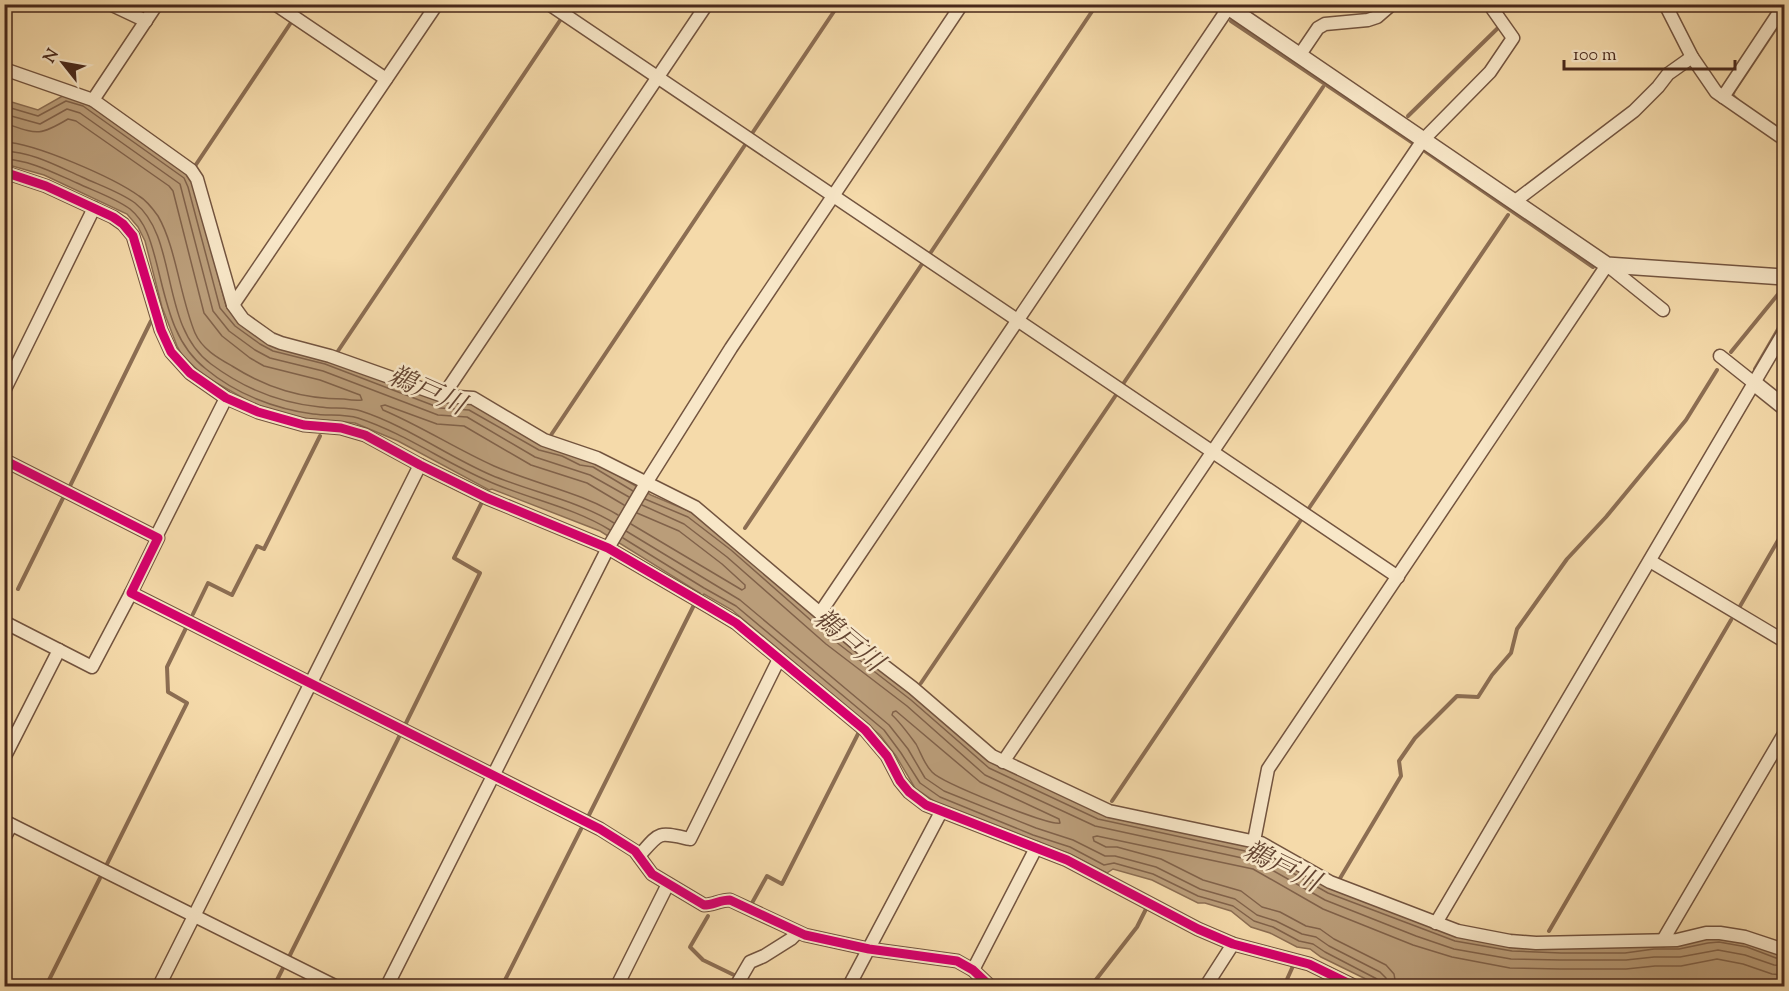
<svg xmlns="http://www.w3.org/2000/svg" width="1789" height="991" viewBox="0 0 1789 991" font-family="'Sorts Mill Goudy','Noto Serif JP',serif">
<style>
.water{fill:#ba9d79;stroke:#8c6e53;stroke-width:1.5}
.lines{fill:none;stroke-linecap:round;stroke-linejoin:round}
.shore{stroke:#81624a;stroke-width:1.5}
.stream{stroke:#8c6e53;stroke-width:4}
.minor-casing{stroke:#73543f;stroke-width:15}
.tertiary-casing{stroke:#73543f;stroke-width:18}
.minor{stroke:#f8e7c8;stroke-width:12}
.tertiary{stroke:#f8e7c8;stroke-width:15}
.cycleway-casing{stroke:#f8e7c8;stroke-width:13}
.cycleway{stroke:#d6006c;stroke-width:9}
.labels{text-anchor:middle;stroke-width:5;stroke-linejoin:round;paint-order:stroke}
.water-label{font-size:27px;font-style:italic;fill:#644532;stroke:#f8e7c8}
</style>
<rect width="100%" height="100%" fill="#f5daaa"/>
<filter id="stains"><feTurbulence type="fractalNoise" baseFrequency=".00333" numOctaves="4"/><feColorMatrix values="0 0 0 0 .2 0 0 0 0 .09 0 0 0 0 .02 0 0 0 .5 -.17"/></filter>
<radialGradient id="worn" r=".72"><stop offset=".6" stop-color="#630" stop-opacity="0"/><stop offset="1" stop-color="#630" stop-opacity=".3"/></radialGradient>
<path class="water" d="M66 94 86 101 183 169 194 185 226 306 239 321 327 359 442 402 471 403 595 462 651 495 691 512 731 544 834 634 912 693 993 763 1101 813 1261 848 1336 889 1456 935 1512 945 1719 936 1784 953V986H1380L1321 957 1310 949 1297 947 1270 933 1251 927 1231 911 1205 903H1198L1152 880 1113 869 1107 873 1068 853 1031 841 937 803 915 788 896 756 880 735 732 610 704 594 701 599 699 597 700 593 600 531 492 489 489 490 398 441 355 423 300 418 261 408 204 376 182 355 177 346 162 307 145 241 138 227 127 214 44 175 5 164V100L38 110Z"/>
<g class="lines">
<g class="shore">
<path d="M4 106 38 116 66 101 83 106 184 178 188 187 220 308 235 326 260 344 273 351 325 364 440 408 469 410 539 450 562 456 580 465 593 467 633 491"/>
<path d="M4 114 40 124 67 109 80 113 180 184 213 311 229 331 255 350 270 358 323 371 438 415 467 417 535 457 590 475 629 497"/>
<path d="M4 123C37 134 38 137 68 119L76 121 169 186 173 191 204 313 222 336 250 358 264 366 320 380 360 395 362 400C356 401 350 400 344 399 302 399 267 388 232 366 218 358 202 349 195 333 180 297 176 247 158 216 153 209 146 200 139 196 114 178 35 143 4 142"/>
<path d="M4 151C32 152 57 166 82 177 99 185 120 192 135 203 179 238 159 326 211 364 243 388 280 403 320 407 333 409 348 407 361 411 407 426 447 456 491 475 531 492 576 500 614 523"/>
<path d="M4 159C30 160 54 173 77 183 94 191 115 198 130 209 146 222 151 242 156 261 166 299 172 343 206 369 236 394 275 409 313 414 328 416 344 414 358 418 404 433 444 462 488 481 528 499 573 507 610 530"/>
<path d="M645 499 688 517 731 550 831 638 911 700 989 768 1098 819 1259 854 1328 893 1455 941 1512 951 1561 953H1625L1654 949H1679L1708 943 1719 942 1747 947 1776 958H1784"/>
<path d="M642 505 684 524 727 557 826 644 907 706 985 775 1095 826 1256 861 1325 900 1416 936 1454 949 1511 959 1560 960H1626L1654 957H1680L1718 950 1745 955 1774 965 1784 966"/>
<path d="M618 515C580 492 535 484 494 466 456 449 421 426 383 410L381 406 385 405 437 424 464 426 531 465 587 483 624 505"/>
<path d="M631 524 742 590 745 588V585L722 564 679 531 637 513"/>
<path d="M626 531 740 600 889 725 908 749 925 778 944 791 1036 828 1073 840 1105 856H1115L1156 867 1200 889 1235 899 1257 915 1276 921 1302 934 1316 937 1329 946 1380 972 1386 978 1387 986"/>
<path d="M623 538 704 588 736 606 884 730 901 753 920 783 940 797 1033 835 1070 847 1104 865 1114 863 1153 874 1198 896 1233 906 1254 921 1273 927 1299 941 1313 944 1325 952 1377 979 1380 986"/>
<path d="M896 711 980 782 1059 819 1060 823C1049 826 942 783 932 772 924 764 921 753 916 744 910 736 900 722 892 715L893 712Z"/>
<path d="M1396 986 1394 974 1386 965 1334 939 1320 929 1306 926 1280 912 1262 907 1241 891 1203 880 1161 859 1117 847H1106L1094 841 1093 837 1097 836 1253 869 1323 909 1413 945 1452 957 1510 968 1560 969H1626L1655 966H1681L1717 959 1743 964 1772 974 1784 975"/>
</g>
<g class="stream">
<path d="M1207 4 1219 12"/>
<path d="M567 11 571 4"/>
<path d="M296 15 303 4"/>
<path d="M1231 21 1413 143"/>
<path d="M1737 100 1732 95 1734 91 1784 16"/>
<path d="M1408 116 1500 26"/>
<path d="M751 135 839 4"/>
<path d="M1425 151 1593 267"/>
<path d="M195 166 292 21"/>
<path d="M929 255 1097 4"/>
<path d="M338 351 561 19"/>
<path d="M1731 352 1784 287"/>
<path d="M1755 369 1784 319"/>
<path d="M1121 387 1323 87"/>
<path d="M551 435 747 142"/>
<path d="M70 486 151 321"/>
<path d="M1307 511 1508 215"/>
<path d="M745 528 924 261"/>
<path d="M18 589 63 498"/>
<path d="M1739 608 1784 530"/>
<path d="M193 614 208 583 232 595 257 546 264 549 320 436"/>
<path d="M921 683 1118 392"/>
<path d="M406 723 480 573 454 558 481 504"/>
<path d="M1112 801 1303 517"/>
<path d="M589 815 694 605"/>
<path d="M107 864 187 703 168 692 167 667 186 628"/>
<path d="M1339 880 1401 776 1399 761 1415 738 1457 696 1478 697 1492 675 1511 653 1517 629 1567 559 1606 517 1686 420 1717 370"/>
<path d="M752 903 767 876 782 884 859 732"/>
<path d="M708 916 690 947 703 960 736 976 735 978"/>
<path d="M1549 931 1731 620"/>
<path d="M1780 943 1784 935"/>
<path d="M290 955 400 735"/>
<path d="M46 986 100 878"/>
<path d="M274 986 283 968"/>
<path d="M502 986 581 829"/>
<path d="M1091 986 1137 927 1147 907"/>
<path d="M1284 986 1293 966"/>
</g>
<defs>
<g id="minor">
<path d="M110 4 146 21"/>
<path d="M275 4 386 79"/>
<path d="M549 4 1398 577"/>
<path d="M1665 4 1692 57 1716 92 1784 139"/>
<path d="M1299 56 1318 28 1325 24 1368 20 1377 17 1392 4"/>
<path d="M4 69 93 100 191 170 197 179 233 305 243 319 271 339 281 343 330 356 443 396 707 4"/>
<path d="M1723 97 1784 5"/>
<path d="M93 100 157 4"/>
<path d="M4 172 46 186 113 217 123 224 133 236 161 330 171 352 190 373 203 382 226 398 258 412 304 425 341 428 365 435 420 465 487 498 608 548 711 608 736 623 865 730 887 756 900 781 909 792 926 805 1067 860 1198 929 1233 944 1309 964 1354 986"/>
<path d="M1514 202 1634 111 1658 87 1668 74 1692 57"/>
<path d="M233 305 437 4"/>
<path d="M1720 356 1754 383"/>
<path d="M4 391 94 208"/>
<path d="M443 396 473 398 544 440 597 458 695 507 866 652 913 688 992 756 1109 811 1261 843 1330 882 1458 931 1510 941 1536 943 1677 940 1706 933H1720L1745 937 1784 950"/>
<path d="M4 460 158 538 131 593 600 829 635 851 652 874 704 905C713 905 720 900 730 900L805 935 869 949 957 961 973 970 990 986"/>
<path d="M156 537 226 398"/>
<path d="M1650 561 1784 641"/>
<path d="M820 613 1231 4"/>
<path d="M4 622 92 667 131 593"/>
<path d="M4 758 59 650"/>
<path d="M1003 762 1423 140 1490 72 1513 38 1489 4"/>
<path d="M4 821 335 986"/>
<path d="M4 839 11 825"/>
<path d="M1254 841 1268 769 1607 265 1663 310"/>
<path d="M639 856C661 831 657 832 690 839L779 659"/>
<path d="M1436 923 1784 332"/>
<path d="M1663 940 1784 734"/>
<path d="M973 970 1036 848"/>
<path d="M159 986 420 465"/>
<path d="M387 986 608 548 646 483 731 348 962 4"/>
<path d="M617 986 668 884"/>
<path d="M736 986 750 962 764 956 791 939 797 933"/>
<path d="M849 986 941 812"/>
<path d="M1206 986 1233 944"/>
</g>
<g id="tertiary">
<path d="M1224 4 1607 265 1784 277"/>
<path d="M1754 383 1784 407"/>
</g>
</defs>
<use href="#minor" class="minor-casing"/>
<use href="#tertiary" class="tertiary-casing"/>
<use href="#minor" class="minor"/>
<use href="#tertiary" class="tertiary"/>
<defs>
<g id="cycleway">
<path d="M4 172 46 186 113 217 123 224 133 236 161 330 171 352 190 373 203 382 226 398 258 412 304 425 341 428 365 435 420 465 487 498 608 548 711 608 736 623 865 730 887 756 900 781 909 792 926 805 1067 860 1198 929 1233 944 1309 964 1354 986"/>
<path d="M4 460 158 538 131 593 600 829 635 851 652 874 704 905C713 905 720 900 730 900L805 935 869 949 957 961 973 970 990 986"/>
</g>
</defs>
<use href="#cycleway" class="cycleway-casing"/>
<use href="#cycleway" class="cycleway"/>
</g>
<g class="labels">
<g class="water-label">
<text transform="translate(427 390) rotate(24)" y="9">鵜戸川</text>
<text transform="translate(849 640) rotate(40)" y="9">鵜戸川</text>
<text transform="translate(1282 866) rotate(26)" y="9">鵜戸川</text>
</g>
</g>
<rect width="1789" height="991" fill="none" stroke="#f5daaa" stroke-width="24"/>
<rect x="6" y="6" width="1777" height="979" fill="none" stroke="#48281b" stroke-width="3"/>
<rect x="12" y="12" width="1765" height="967" fill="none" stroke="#48281b" stroke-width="1.5"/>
<g transform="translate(63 63) rotate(301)" stroke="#f8e7c8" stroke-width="4.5" paint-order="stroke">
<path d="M0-4.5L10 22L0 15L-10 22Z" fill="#48281b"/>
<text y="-9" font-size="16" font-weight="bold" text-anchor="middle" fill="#48281b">N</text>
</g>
<path d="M1564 60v9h171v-9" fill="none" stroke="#48281b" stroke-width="3"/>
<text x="1573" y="60" font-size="18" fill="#48281b" stroke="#f8e7c8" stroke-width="4.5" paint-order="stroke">100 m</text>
<rect width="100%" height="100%" filter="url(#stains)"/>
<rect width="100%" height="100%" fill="url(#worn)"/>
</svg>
